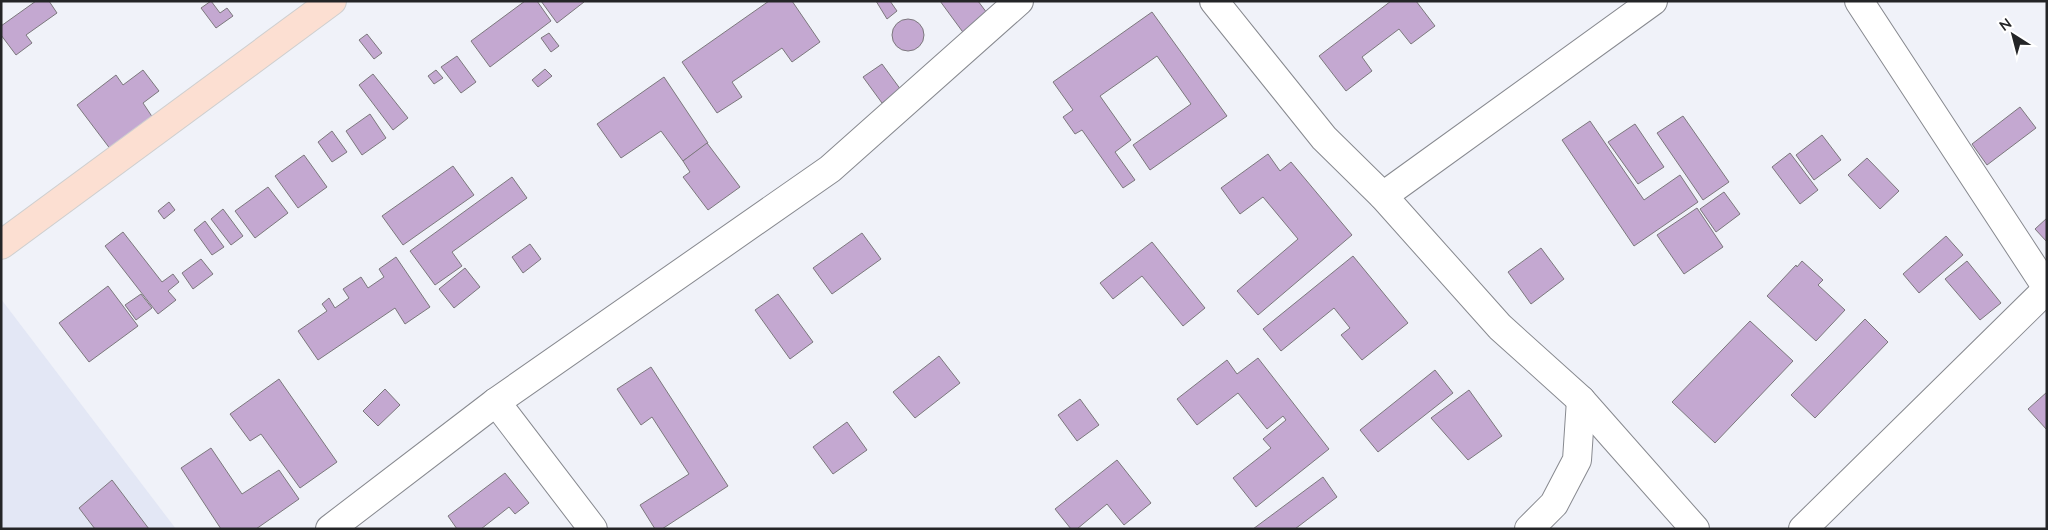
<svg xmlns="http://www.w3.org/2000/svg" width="2048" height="530" viewBox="0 0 2048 530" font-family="Lato,sans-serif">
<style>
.built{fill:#e3e7f5}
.building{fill:#c4a8d1;stroke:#7c787d}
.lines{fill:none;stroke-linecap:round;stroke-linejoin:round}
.minor-casing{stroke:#87898f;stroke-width:30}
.major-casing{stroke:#cfcfcf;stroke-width:30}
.minor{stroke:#fff;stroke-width:28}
.major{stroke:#fcdfd2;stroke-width:28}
</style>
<rect width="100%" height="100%" fill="#f0f2f9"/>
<path class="built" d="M1 299 176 529H1Z"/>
<g class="building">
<path d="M36 1H49L57 13 26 35 32 43 16 55 1 35V26Z"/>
<path d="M211 1 220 13 227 8 233 16 216 28 201 8Z"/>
<path d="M525 1H537L551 21 490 67 471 41Z"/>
<path d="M541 1H583L584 2 557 23Z"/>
<path d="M769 1H792L820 42 792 62 782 48 732 82 742 97 717 113 682 62Z"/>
<path d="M876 1H890L897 11 887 19Z"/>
<path d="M940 1H978L990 17 965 35Z"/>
<path d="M1391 1H1416L1435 26 1411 44 1399 29 1362 57 1372 71 1346 91 1319 56Z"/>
<path d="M1152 12 1227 116 1150 170 1133 145 1191 104 1157 56 1100 96 1131 140 1115 152 1135 180 1123 188 1082 130 1075 134 1063 117 1073 110 1053 82Z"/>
<circle cx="908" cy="35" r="16"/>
<path d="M549 33 559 46 551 52 541 38Z"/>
<path d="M367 34 382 53 374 59 359 40Z"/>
<path d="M457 56 476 82 461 93 441 67Z"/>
<path d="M882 64 901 90 882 103 863 77Z"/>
<path d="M545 69 552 76 538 87 532 80Z"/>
<path d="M143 70 159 91 143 103 153 118 111 150 77 105 116 75 123 85Z"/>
<path d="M436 70 443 78 434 84 428 76Z"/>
<path d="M373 74 408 118 393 130 359 85Z"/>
<path d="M664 77 708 143 683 161 661 131 621 158 597 124Z"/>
<path d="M2020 107 2036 128 1987 165 1972 144Z"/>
<path d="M370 114 386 138 362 155 346 131Z"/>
<path d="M1683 116 1729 182 1703 200 1657 133Z"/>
<path d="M1590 121 1644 200 1680 175 1698 202 1634 246 1562 140Z"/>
<path d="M1635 124 1664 167 1638 184 1608 142Z"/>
<path d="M332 131 347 152 332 162 318 142Z"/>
<path d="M1822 135 1841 160 1814 180 1796 155Z"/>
<path d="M707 143 740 187 708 210 683 177 690 172 683 161Z"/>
<path d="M1790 153 1818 190 1800 204 1772 167Z"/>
<path d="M1268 154 1280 171 1291 162 1352 235 1258 315 1237 291 1298 239 1263 197 1240 214 1221 188Z"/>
<path d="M304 155 327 187 298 208 275 176Z"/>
<path d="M1867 158 1899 191 1880 209 1848 175Z"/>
<path d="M453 166 474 195 403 245 382 216Z"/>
<path d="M512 177 527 198 452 252 462 266 435 285 410 251Z"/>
<path d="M268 187 288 213 255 238 235 211Z"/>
<path d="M1724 192 1740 214 1716 232 1700 209Z"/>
<path d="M169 202 175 210 164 219 158 211Z"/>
<path d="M1697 208 1723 247 1684 274 1657 235Z"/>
<path d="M223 209 243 236 231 245 211 219Z"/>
<path d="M2047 218V242L2035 229Z"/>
<path d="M205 221 224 247 212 255 194 230Z"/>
<path d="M123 232 162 282 173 274 179 282 168 291 176 300 158 314 105 246Z"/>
<path d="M862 233 881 259 832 294 813 268Z"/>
<path d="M1946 236 1963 255 1919 293 1903 274Z"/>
<path d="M1152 242 1205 308 1183 326 1142 276 1113 299 1100 283Z"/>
<path d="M530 244 541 259 523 273 512 257Z"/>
<path d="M1541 248 1564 279 1531 304 1508 272Z"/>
<path d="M1353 256 1408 323 1362 360 1341 335 1350 328 1334 308 1281 351 1263 329Z"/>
<path d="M396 257 430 307 405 324 395 308 318 360 298 331 327 311 322 304 329 298 335 308 349 298 343 289 361 277 368 288 384 277 379 269Z"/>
<path d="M201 259 213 274 193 289 182 273Z"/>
<path d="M1802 261 1823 280 1818 285 1845 310 1816 341 1767 296 1796 265 1797 267Z"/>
<path d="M1967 261 2001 303 1980 320 1945 279Z"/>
<path d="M465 268 480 287 454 308 439 289Z"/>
<path d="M108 286 138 326 89 362 59 323Z"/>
<path d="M141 294 152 308 136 320 125 305Z"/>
<path d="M778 294 813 342 790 359 755 310Z"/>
<path d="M1865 319 1888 342 1815 418 1791 395Z"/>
<path d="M1750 321 1793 361 1715 443 1672 402Z"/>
<path d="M939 356 960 383 915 418 893 392Z"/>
<path d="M1258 358 1329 449 1256 507 1233 478 1271 448 1263 439 1286 420 1283 416 1267 429 1238 393 1197 425 1177 399 1227 360 1237 374Z"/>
<path d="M651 367 728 486 662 529H655L640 505 689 474 652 417 641 425 617 389Z"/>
<path d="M1435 370 1453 393 1378 452 1360 430Z"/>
<path d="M279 379 337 462 300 488 261 434 250 441 230 414Z"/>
<path d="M385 389 400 405 378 426 363 411Z"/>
<path d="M1469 390 1502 436 1468 460 1431 418Z"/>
<path d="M2047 392V430L2028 409Z"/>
<path d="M1080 399 1099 425 1077 441 1058 415Z"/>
<path d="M847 422 867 450 833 474 813 447Z"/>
<path d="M211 448 242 494 279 470 299 499 256 529H221L181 468Z"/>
<path d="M1117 460 1151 503 1124 525 1107 504 1077 529H1071L1055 509Z"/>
<path d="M505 473 529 503 515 514 509 507 481 529H457L448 516Z"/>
<path d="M1323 477 1337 497 1295 529H1253Z"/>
<path d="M112 480 149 529H95L79 508Z"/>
</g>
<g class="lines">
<defs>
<g id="minor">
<path d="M1214 1 1324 138 1383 196 1500 327 1581 400 1695 529"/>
<path d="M1859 1 2047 288"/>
<path d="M1383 196 1653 1"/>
<path d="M496 402 593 529"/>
<path d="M330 529 496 402 830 169 1019 1"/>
<path d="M1529 529 1554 504 1577 460 1581 400"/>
<path d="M1803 529 2047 289"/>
</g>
<path id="major" d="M1 245 332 1"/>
</defs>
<use href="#minor" class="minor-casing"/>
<use href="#major" class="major-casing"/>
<use href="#minor" class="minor"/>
<use href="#major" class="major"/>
</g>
<rect width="2048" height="530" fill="none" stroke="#242527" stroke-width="5"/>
<g transform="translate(2013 35) rotate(324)" stroke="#ffffff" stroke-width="4" paint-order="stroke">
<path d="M0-4L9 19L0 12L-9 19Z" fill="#242527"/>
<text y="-8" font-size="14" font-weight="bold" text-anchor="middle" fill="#242527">N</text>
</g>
</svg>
